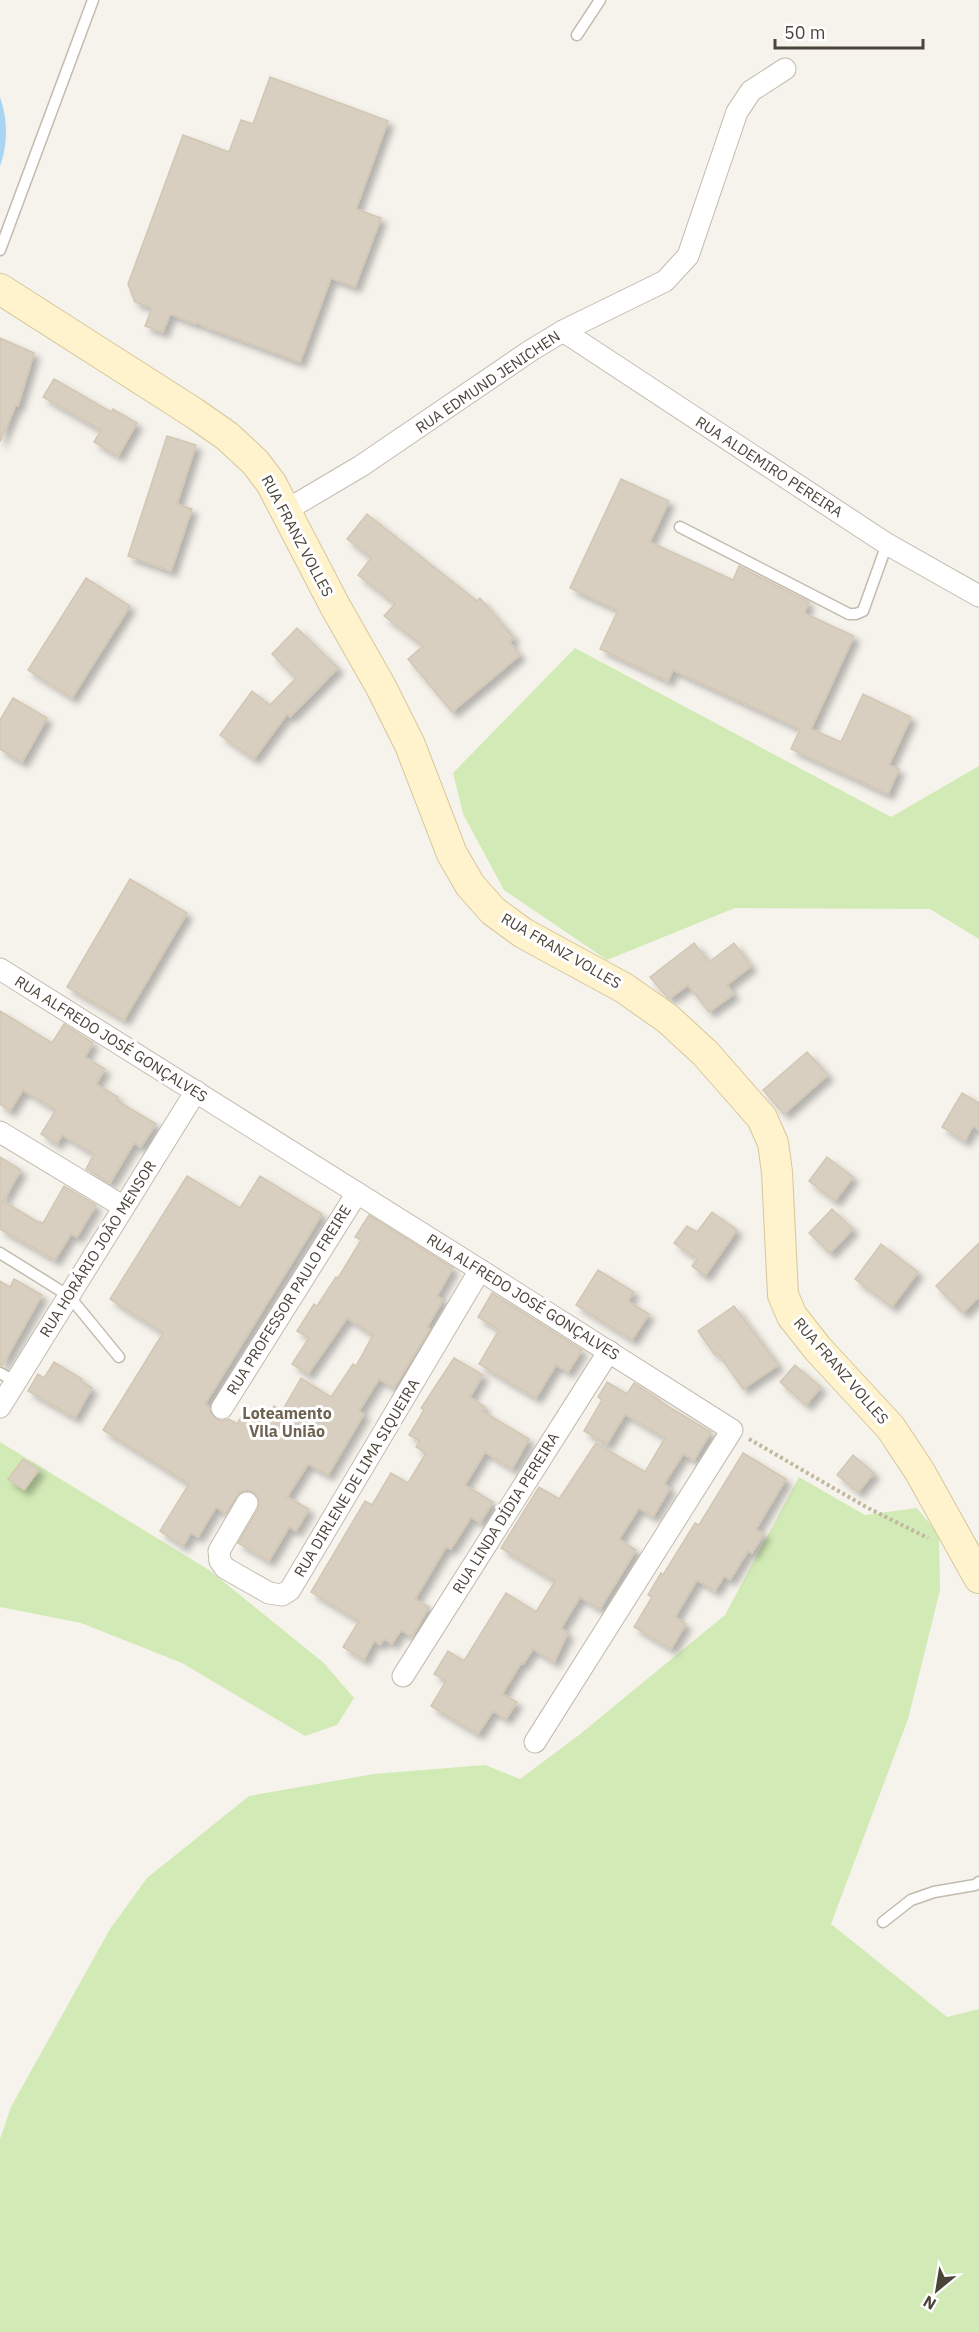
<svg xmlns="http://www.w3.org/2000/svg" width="979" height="2332" viewBox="0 0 979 2332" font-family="'IBM Plex Sans',sans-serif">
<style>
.green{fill:#d2eab5}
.water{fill:#a9d4f2}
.building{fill:#d8cfc1;stroke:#d3c7b4;stroke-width:1.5;filter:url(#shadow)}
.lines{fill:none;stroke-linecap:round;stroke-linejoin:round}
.lane-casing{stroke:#c2bbae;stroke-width:13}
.street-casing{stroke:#c2bbae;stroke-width:23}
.secondary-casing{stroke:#d6c79b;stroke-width:32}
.path{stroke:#c4b79f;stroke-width:4;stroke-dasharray:3 3;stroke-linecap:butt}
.lane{stroke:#fff;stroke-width:10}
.street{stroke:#fff;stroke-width:21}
.secondary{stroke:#fff3cd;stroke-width:30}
.labels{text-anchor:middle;stroke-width:6;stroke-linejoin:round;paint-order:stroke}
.street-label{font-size:15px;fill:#4b4439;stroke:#fff}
.neighbourhood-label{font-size:16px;font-weight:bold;fill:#6e6250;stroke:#fff}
</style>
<defs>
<filter id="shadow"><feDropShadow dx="5.5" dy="5.5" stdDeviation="3" flood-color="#0004"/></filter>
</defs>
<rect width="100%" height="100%" fill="#f6f3ec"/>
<g class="green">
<path d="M575 648 891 817 979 766V939L930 909 735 908 607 960 504 890 463 814 453 773Z"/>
<path d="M0 1442 209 1570 324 1663 354 1698 337 1725 305 1736 182 1663 81 1623 0 1607Z"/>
<path d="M799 1477 865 1515 917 1508 939 1535 940 1590 908 1719 831 1924 947 2017 979 2009V2332H0V2139L11 2107 110 1929 147 1878 249 1796 374 1774 485 1765 520 1779 579 1735 725 1615Z"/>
</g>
<path class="water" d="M0 97C8 119 8 145 0 166Z"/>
<g class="building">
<path d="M270 77 388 121 356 209 381 218 355 287 331 278 300 362 203 326 197 322 196 324 170 314 163 332 145 326 152 308 135 302 128 284 183 135 229 152 241 120 253 124Z"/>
<path d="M0 338 34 353 18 406 16 405 0 442Z"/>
<path d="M54 379 111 412 113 409 137 423 118 456 94 442 101 430 43 397Z"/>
<path d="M167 436 196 445 177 504 192 509 171 571 128 556Z"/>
<path d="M621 479 669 501 650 542 733 580 739 566 750 572 809 602 804 613 854 636 811 729 841 742 863 694 911 717 889 765 899 769 888 794 791 749 800 729 673 670 668 681 600 649 618 610 570 588Z"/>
<path d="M367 514 477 601 480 598 514 638 509 642 520 655 452 712 408 659 423 646 384 616 395 604 358 575 371 558 347 539Z"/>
<path d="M86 578 130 606 72 698 28 670Z"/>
<path d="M297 628 338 668 290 717 287 714 254 759 220 735 252 691 270 705 296 678 272 654Z"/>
<path d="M13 698 47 718 22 762 0 749V720Z"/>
<path d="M130 879 187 913 124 1020 67 987Z"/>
<path d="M694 943 709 962 734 943 751 966 727 985 734 994 709 1012 688 985 669 999 650 977Z"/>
<path d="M0 1011 52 1043 64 1024 93 1043 85 1057 105 1069 96 1084 118 1097 116 1100 156 1124 141 1147 134 1143 110 1183 86 1169 94 1154 62 1135 57 1144 41 1134 56 1110 23 1090 10 1111 0 1104Z"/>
<path d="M807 1052 828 1075 784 1114 763 1090Z"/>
<path d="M962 1093 979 1103V1130L973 1126 965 1141 942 1127Z"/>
<path d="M0 1157 21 1170 3 1201 36 1221 43 1223 64 1186 96 1205 77 1237 71 1234 55 1260 0 1229Z"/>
<path d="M827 1157 853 1177 835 1201 809 1181Z"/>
<path d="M187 1176 240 1208 260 1176 322 1214 205 1404 209 1407 211 1413 216 1419 222 1421 229 1419 237 1424 246 1409 265 1421 274 1406 282 1411 301 1378 331 1397 353 1364 356 1366 373 1335 347 1318 308 1374 292 1364 309 1338 297 1331 314 1304 317 1306 336 1277 338 1278 361 1240 355 1237 369 1215 453 1268 437 1296 443 1300 427 1327 430 1329 394 1388 379 1379 359 1411 364 1414 328 1475 308 1464 287 1497 309 1509 296 1531 289 1527 269 1561 238 1543 258 1509V1497L254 1492 248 1490 240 1492 226 1514 216 1507 198 1537 191 1533 183 1546 160 1531 189 1484 103 1430 163 1333 110 1299Z"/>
<path d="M832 1209 853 1229 830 1253 809 1233Z"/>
<path d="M712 1212 737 1230 705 1276 692 1266 697 1259 674 1243 687 1226 697 1232Z"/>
<path d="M979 1243V1297L963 1313 936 1286Z"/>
<path d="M881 1244 918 1272 892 1307 855 1279Z"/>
<path d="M598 1270 634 1292 628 1301 649 1314 632 1340 576 1305Z"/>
<path d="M14 1279 42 1295 2 1366H0V1281L10 1287Z"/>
<path d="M492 1293 582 1350 568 1372 556 1365 536 1398 479 1364 499 1330 478 1317Z"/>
<path d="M734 1306 778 1365 743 1389 718 1353 715 1355 698 1331Z"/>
<path d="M454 1358 483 1375 470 1397 485 1407 482 1411 529 1439 512 1469 485 1452 465 1485 493 1502 480 1523 471 1517 451 1549 446 1547 415 1599 429 1607 412 1637 401 1630 392 1644 384 1639 380 1645 374 1641 364 1660 343 1647 359 1621 311 1592 365 1501 372 1505 391 1473 408 1483 426 1453 416 1447 420 1441 409 1435 424 1410 421 1408Z"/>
<path d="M54 1362 82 1379 81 1381 92 1388 75 1418 28 1391 38 1374 44 1378Z"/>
<path d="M795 1365 821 1387 806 1405 780 1382Z"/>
<path d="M607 1382 627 1394 634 1383 660 1400 659 1401 711 1432 694 1460 683 1454 664 1484 670 1488 653 1517 639 1508 619 1539 636 1550 600 1609 580 1597 561 1628 568 1633 554 1662 533 1649 523 1664 521 1663 502 1694 517 1702 506 1719 493 1711 478 1734 431 1706 446 1681 434 1674 448 1651 464 1661 506 1593 536 1612 555 1581 501 1548 539 1487 559 1499 596 1443 645 1472 665 1438 625 1414 607 1444 584 1431 602 1400 598 1397Z"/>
<path d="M743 1453 786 1479 756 1529 764 1534 752 1553 748 1551 730 1580 724 1576 715 1591 697 1580 675 1617 686 1624 671 1649 634 1627 652 1597 648 1595 661 1573 663 1575 695 1523 699 1525Z"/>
<path d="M853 1455 874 1473 858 1492 837 1475Z"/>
<path d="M23 1459 39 1470 24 1490 8 1479Z"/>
</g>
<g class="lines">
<defs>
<g id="lane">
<path d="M577 35 600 0"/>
<path d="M0 250 93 0"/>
<path d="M680 527 849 614H856L863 611 887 544"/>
<path d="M0 1253 69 1296 119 1357"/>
<path d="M0 1373 16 1382"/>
<path d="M883 1922 911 1900 934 1892 975 1885 979 1882"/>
</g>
<g id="street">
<path d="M563 331 887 544 979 596"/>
<path d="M285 511 361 466 530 351 563 331 665 281 688 256 737 112 751 91 785 69"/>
<path d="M0 969 480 1270 732 1430 535 1742"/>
<path d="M0 1132 124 1207"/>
<path d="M0 1407 196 1091"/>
<path d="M222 1408 357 1193"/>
<path d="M247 1503 219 1551 220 1561 225 1568 269 1593 282 1595 290 1590 480 1270"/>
<path d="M403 1676 609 1351"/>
</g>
<path id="secondary" d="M0 289 194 413 227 436 255 462 271 483 335 606 381 687 410 745 452 854 470 885 493 911 523 933 624 988 668 1019 705 1053 762 1118 773 1143 777 1172 783 1295 792 1316 818 1349 891 1428 920 1472 979 1578"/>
</defs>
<use href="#lane" class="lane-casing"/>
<use href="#street" class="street-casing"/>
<use href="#secondary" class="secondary-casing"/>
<path class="path" d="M749 1439 866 1507 928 1538"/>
<use href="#lane" class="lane"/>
<use href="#street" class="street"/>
<use href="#secondary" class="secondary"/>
</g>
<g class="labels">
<g class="street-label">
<text transform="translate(488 382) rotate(-34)" y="5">RUA EDMUND JENICHEN</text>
<text transform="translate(769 467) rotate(33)" y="5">RUA ALDEMIRO PEREIRA</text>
<text transform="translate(297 536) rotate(62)" y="5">RUA FRANZ VOLLES</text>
<text transform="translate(561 951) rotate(30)" y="5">RUA FRANZ VOLLES</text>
<text transform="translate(111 1039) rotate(32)" y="5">RUA ALFREDO JOSÉ GONÇALVES</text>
<text transform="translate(98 1249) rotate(-58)" y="5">RUA HORÁRIO JOÃO MENSOR</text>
<text transform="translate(523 1297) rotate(32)" y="5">RUA ALFREDO JOSÉ GONÇALVES</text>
<text transform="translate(289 1300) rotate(-58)" y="5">RUA PROFESSOR PAULO FREIRE</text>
<text transform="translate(841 1371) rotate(49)" y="5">RUA FRANZ VOLLES</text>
<text transform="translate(357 1478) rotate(-59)" y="5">RUA DIRLENE DE LIMA SIQUEIRA</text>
<text transform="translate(506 1513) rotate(-58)" y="5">RUA LINDA DÍDIA PEREIRA</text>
</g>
<g class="neighbourhood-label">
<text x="287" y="1419">Loteamento<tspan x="287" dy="18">Vila União</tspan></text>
</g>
</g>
<g transform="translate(937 2290) rotate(210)" stroke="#ffffff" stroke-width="4.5" paint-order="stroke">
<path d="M0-4.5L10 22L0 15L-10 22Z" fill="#4b4439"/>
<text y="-9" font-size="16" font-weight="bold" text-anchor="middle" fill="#4b4439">N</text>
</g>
<path d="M775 39v9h148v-9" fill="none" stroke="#4b4439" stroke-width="3"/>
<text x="784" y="39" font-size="18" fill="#4b4439" stroke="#ffffff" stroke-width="4.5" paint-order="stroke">50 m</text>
</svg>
